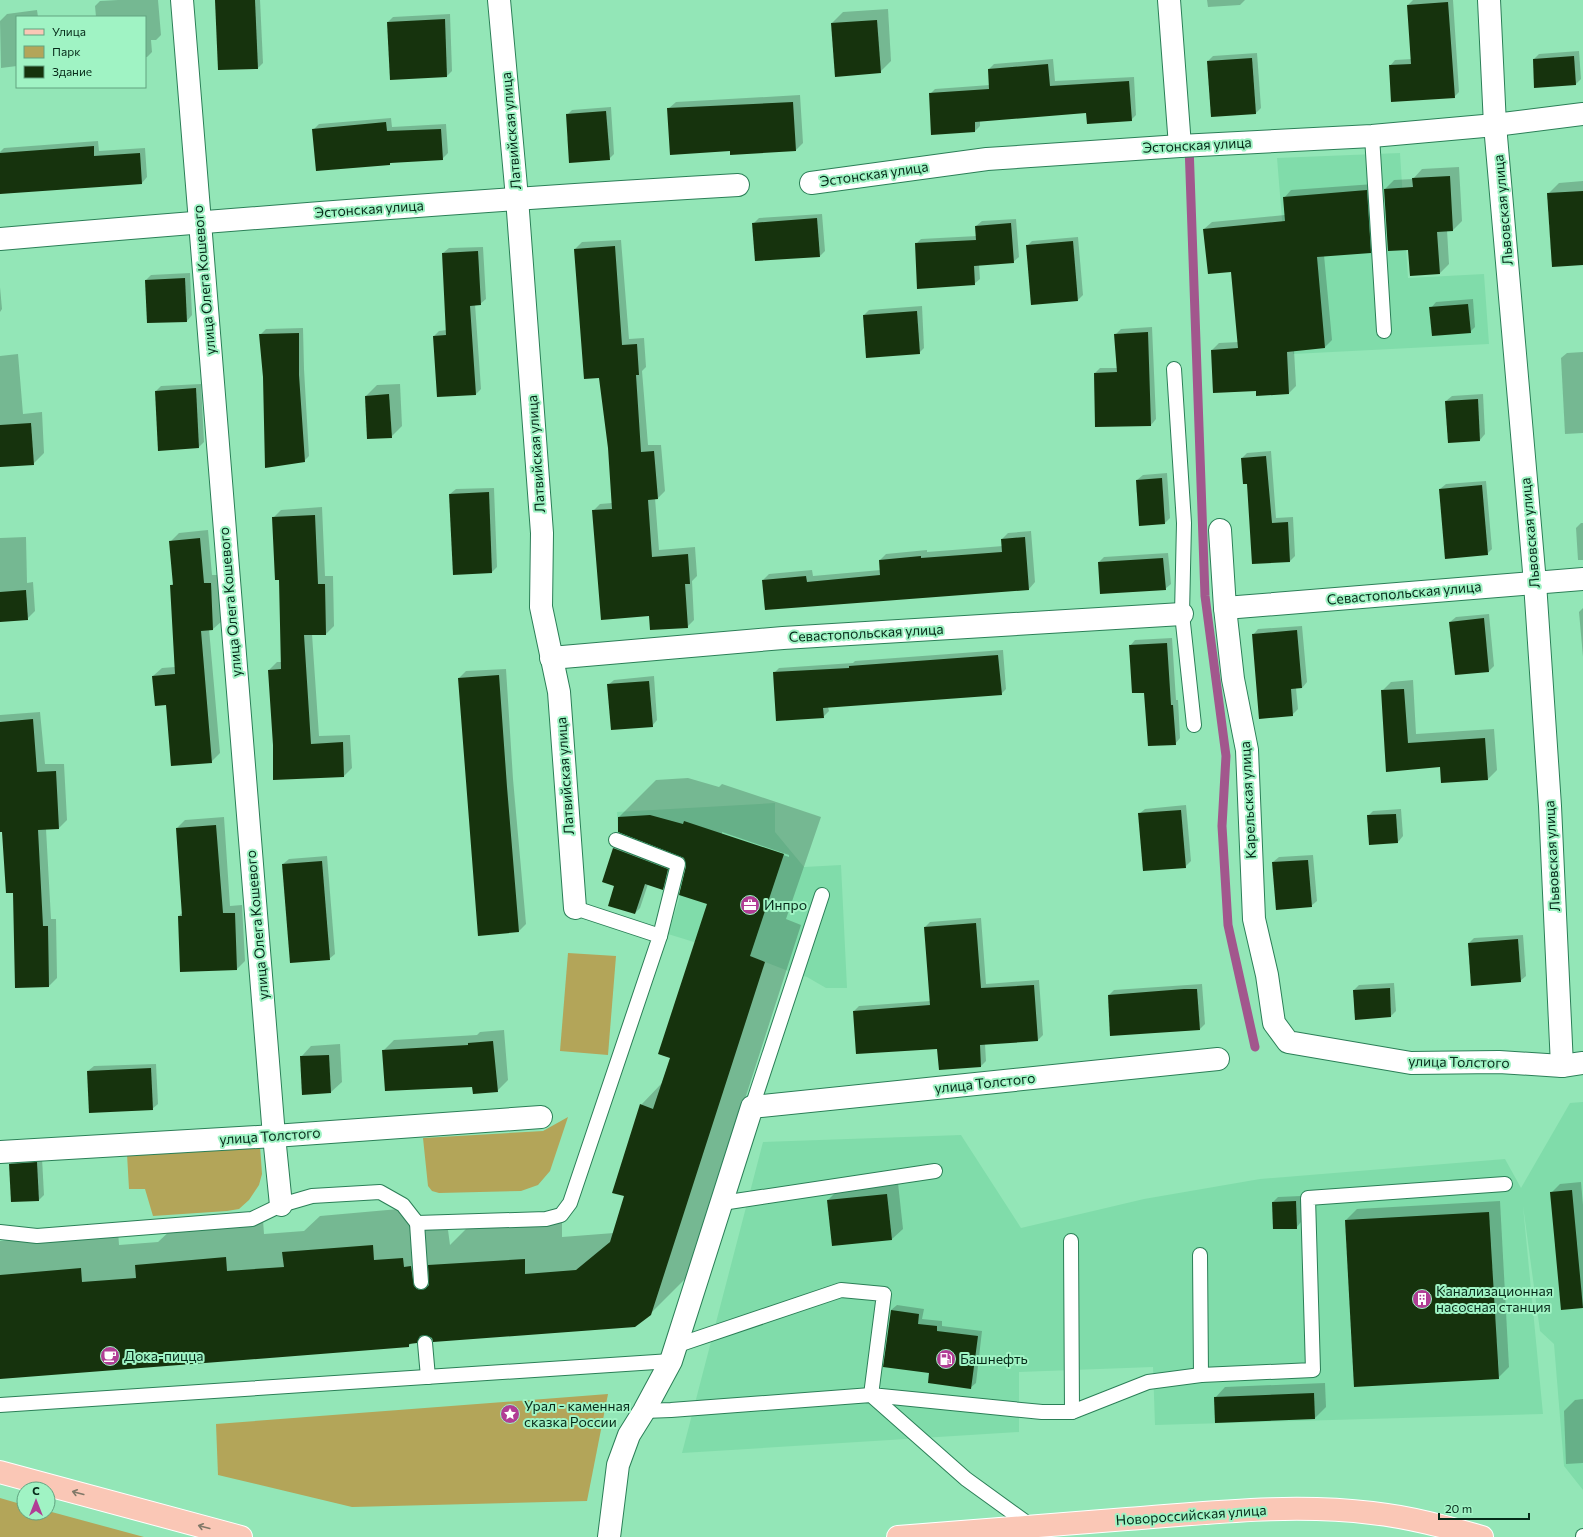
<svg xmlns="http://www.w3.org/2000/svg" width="1583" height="1537" viewBox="0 0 1583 1537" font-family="Commissioner,sans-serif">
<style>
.built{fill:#80dcaa}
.green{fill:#b3a559}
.shadow{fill:#0003;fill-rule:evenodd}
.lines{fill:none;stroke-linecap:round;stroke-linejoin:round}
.stream{stroke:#a2578d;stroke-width:9}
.building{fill:#16330d}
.service-casing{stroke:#2b7f57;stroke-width:16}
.minor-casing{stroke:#2b7f57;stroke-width:24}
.primary-casing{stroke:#fff;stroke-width:24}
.service{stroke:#fff;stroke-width:14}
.minor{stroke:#fff;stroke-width:22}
.primary{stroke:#fac7b6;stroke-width:22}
.oneway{stroke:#807868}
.labels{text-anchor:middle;stroke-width:4;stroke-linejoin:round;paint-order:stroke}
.street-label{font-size:14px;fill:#062a19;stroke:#a0f3c4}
.poi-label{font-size:14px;fill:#062a19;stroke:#a0f3c4;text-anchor:start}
</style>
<rect width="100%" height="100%" fill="#93e6b7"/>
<g class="built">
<path d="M1400 153 1408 278 1484 274 1489 344 1293 354 1277 158Z"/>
<path d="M775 803V832L804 867 841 865 847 988H826L807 977 796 974 750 956 707 946 668 934 704 821 692 857 618 834 617 812Z"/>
<path d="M1583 1102V1490L1564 1466 1554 1344 1540 1331 1523 1206 1543 1414 1155 1425 1153 1367 1019 1372V1432L682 1453 763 1142 961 1135 1021 1228 1144 1199 1260 1179 1505 1159 1521 1188 1570 1103Z"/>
</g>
<g class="green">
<path d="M568 953 616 956 608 1055 560 1051Z"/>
<path d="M568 1117 550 1171 538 1185 521 1191 439 1193 432 1191 428 1186 423 1138 543 1131Z"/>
<path d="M260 1146 262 1174 259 1185 249 1200 239 1209 227 1211 153 1216 145 1189H129L127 1154Z"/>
<path d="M608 1394 587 1501 352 1507 218 1475 216 1424Z"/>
<path d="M0 1498 24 1505V1513H48V1511L144 1537H0Z"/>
</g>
<g class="shadow">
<path d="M118 0H158L161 35 156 40H151L152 52 147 57H145V17H96L95 6 100 1Z"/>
<path d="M216 0H260L263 63 258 68Z"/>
<path d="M1207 0H1245L1240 5 1208 7Z"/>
<path d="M1413 0H1453L1459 92 1454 97 1390 66 1395 60 1412 59 1408 5Z"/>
<path d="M888 9 891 61 880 72 832 23 843 12Z"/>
<path d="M37 10 38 17H17V66L1 68 0 21 7 14Z"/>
<path d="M450 14 452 71 447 76 388 22 393 17Z"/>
<path d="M1579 51 1581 79 1576 84 1535 87 1534 59 1539 54Z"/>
<path d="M1257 53 1261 108 1256 113 1208 61 1213 56Z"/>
<path d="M1053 59 1055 81 1134 77 1136 115 1131 120 1087 112 980 120V126L975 131 930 94 935 89 990 85 989 69 994 64Z"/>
<path d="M800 95 803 143 796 150H731L668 109 676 102Z"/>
<path d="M611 107 614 154 609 159 567 115 572 110Z"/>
<path d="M391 118 392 127 446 124 448 153 442 159 392 162 389 164 314 129 319 124Z"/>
<path d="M98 141 99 151 145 148 147 177 142 183 0 175V152L4 148Z"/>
<path d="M1459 167 1462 221 1453 230H1447L1449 264 1440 273 1385 189 1394 180 1413 179 1422 169Z"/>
<path d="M1583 181V264L1548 194 1559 183Z"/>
<path d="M1374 184 1377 245 1370 252 1324 255 1332 340 1325 347 1294 350 1296 386 1289 393 1257 395V390L1212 350 1219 343 1239 342 1232 271 1204 229 1212 222 1285 215 1284 198 1291 190Z"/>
<path d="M822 214 825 251 820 256 754 223 759 218Z"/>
<path d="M1016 219 1019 257 1013 262 979 264 980 279 974 284 916 244 921 239 977 236 976 226 982 221Z"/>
<path d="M1078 237 1083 295 1078 300 1027 246 1032 241Z"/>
<path d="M621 240 629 339 644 338 646 367 642 371 648 445H661L665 491 658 498H655L659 550 695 547 697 576 692 581 694 620 687 627 650 615 593 511 600 504 612 503 609 448 600 377 575 249 582 242Z"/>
<path d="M483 247 486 299 480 304H475L481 389 476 394 438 396 434 336 439 331 447 330 443 253 449 248Z"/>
<path d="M190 273 192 315 187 321 148 322 146 280 151 275Z"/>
<path d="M0 287 2 309 0 312Z"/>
<path d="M1473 299 1475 327 1470 332 1431 308 1436 302Z"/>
<path d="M922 306 924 348 919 353 864 315 869 310Z"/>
<path d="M1152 327 1156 419 1151 425 1095 373 1100 368H1117L1115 335 1121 329Z"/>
<path d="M303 328 304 369 309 456 304 461 264 377 260 335 266 329Z"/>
<path d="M1583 352V433L1565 434 1561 358 1567 353Z"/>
<path d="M18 354 23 414 42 412 44 453 33 464 0 466V356Z"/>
<path d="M201 384 204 442 199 447 159 450 156 391 161 386Z"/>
<path d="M400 384 402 426 391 437 366 396 377 385Z"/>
<path d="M1483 394 1485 434 1480 440 1446 401 1452 396Z"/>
<path d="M1271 451 1276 518 1293 517 1295 556 1290 561 1247 483 1242 458 1247 453Z"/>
<path d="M1167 473 1170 518 1165 523 1137 480 1143 475Z"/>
<path d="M1486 481 1492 549 1487 554 1440 489 1446 484Z"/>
<path d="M494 488 497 567 492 572 450 494 456 489Z"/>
<path d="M322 507 325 576H333L334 626 326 634H312L319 736 350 735 352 768 344 776 274 745 269 670 277 662H282L280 579 273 518 281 510Z"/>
<path d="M1581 523H1583V560H1578L1576 528Z"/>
<path d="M208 530 212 575H219L222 621 213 629H209L220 753 211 762 166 703 153 676 162 668 175 667 171 585 174 583 170 542 179 533Z"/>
<path d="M1031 531 1035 582 1029 589 765 609 763 580 769 574 812 570 813 576 881 570 880 560 886 554 927 550V552L1003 546 1002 539 1008 533Z"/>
<path d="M26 537 27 583 33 582 35 611 27 619 0 621V538Z"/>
<path d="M1168 553 1171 584 1165 589 1101 593 1099 562 1104 557Z"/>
<path d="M1583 608V657L1579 612Z"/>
<path d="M1489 614 1494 666 1489 671 1450 622 1456 617Z"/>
<path d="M1302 626 1307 682 1302 688H1296L1298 709 1292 715 1253 635 1258 629Z"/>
<path d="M1172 638 1176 700H1178L1180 738 1175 744 1145 692 1130 646 1135 640Z"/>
<path d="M1003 650 1006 689 1001 694 828 707 829 711 823 717 774 673 779 668 853 663 855 661Z"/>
<path d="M506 669 513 779 526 924 519 931 459 678 466 671Z"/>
<path d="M654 676 657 720 652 726 608 685 614 680Z"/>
<path d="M1413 680 1416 734 1494 729 1497 770 1488 779 1441 766 1387 771 1382 691 1391 682Z"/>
<path d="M40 712 45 764H64L67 820 59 828 46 829 51 919H56L57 978 49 986 14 892 3 831H0V715Z"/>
<path d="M688 778 719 787 722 784 821 817 786 919 801 925 688 1276 650 1314 432 1337 425 1334 416 1342 412 1343 408 1346 0 1378V1241L118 1231 119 1245 158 1242 173 1228 263 1220 264 1234 304 1231 320 1216 410 1208 411 1223 440 1221 441 1230H448L450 1245 467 1228 562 1222V1237L614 1233 625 1195 641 1105 662 1083 671 1058 709 903 687 866 685 857 619 817 656 780ZM722 832 789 855V857L722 834Z"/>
<path d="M1186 805 1191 861 1185 867 1139 814 1145 809Z"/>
<path d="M1401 809 1403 836 1398 842 1368 816 1373 811Z"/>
<path d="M224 817 230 906 242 905 245 961 237 969 179 916 183 912 177 828 185 820Z"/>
<path d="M619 843 673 864 668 883 663 888 648 884 640 908 635 913 616 885 614 848Z"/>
<path d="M1313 855 1317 901 1311 906 1273 862 1279 857Z"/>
<path d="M327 856 335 954 329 959 283 864 289 859Z"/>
<path d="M981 918 986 984 1039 980 1043 1035 1038 1040 985 1044 986 1061 981 1066 940 1069 938 1048 854 1011 859 1006 931 1001 925 927 930 922Z"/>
<path d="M1523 935 1526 976 1520 981 1469 943 1474 938Z"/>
<path d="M1394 983 1396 1011 1391 1016 1354 990 1359 985Z"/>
<path d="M1202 984 1205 1024 1200 1029 1109 995 1114 990Z"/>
<path d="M504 1030 508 1080 497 1091 473 1085 383 1051 394 1040 477 1035 480 1032Z"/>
<path d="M340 1044 342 1082 331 1092 301 1057 311 1046Z"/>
<path d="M156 1064 158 1104 152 1109 88 1071 94 1066Z"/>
<path d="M42 1158 44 1195 39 1200 10 1164 15 1159Z"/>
<path d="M1581 1182 1583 1205V1307L1562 1309 1551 1193 1560 1184Z"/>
<path d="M898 1183 903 1229 892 1239 828 1200 839 1189Z"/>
<path d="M1301 1196V1222L1296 1228 1273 1202 1278 1197Z"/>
<path d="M1500 1201 1509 1367 1498 1378 1346 1220 1357 1209Z"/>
<path d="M897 1305 924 1309 922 1319 942 1321V1326L982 1331 976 1383 970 1388 930 1372 891 1310Z"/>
<path d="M1325 1383 1326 1407 1315 1418 1215 1398 1225 1387Z"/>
<path d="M1583 1399V1463L1566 1464 1564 1411 1575 1400Z"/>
</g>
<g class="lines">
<path class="stream" d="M1189 145 1205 596 1226 756 1222 826 1228 925 1255 1047"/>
</g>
<g class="building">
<path d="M215 0H255L258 69 218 70Z"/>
<path d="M1448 2 1455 98 1391 102 1389 65 1411 64 1407 5Z"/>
<path d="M445 19 447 77 390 80 387 22Z"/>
<path d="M877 20 881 73 835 77 831 23Z"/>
<path d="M1574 56 1576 85 1534 88 1533 59Z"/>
<path d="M1252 58 1256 114 1211 117 1207 61Z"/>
<path d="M1048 64 1050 86 1129 81 1132 121 1087 124 1086 113 975 122V132L931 135 929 93 989 89 988 69Z"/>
<path d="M793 102 796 151 730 155V151L670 155 667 108Z"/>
<path d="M606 111 610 160 569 163 566 114Z"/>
<path d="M386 122 387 131 441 129 443 160 390 163V165L316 171 312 129Z"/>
<path d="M94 146V156L140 153 142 184 0 194V153Z"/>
<path d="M1450 176 1453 231 1437 232 1440 274 1410 276 1408 250 1388 251 1384 189 1413 187 1412 178Z"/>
<path d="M1367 190 1371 253 1317 257 1325 348 1287 352 1289 394 1256 396V391L1213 393 1211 350 1238 348 1231 272 1208 274 1203 229 1285 221 1283 197Z"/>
<path d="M1583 191V265L1552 267 1547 193Z"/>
<path d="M817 218 820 257 755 261 752 223Z"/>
<path d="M1011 223 1014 263 974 266 975 285 917 289 915 243 976 240 975 226Z"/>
<path d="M1073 241 1078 301 1031 305 1026 245Z"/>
<path d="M615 246 622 345 637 344 639 375H636L641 452 654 451 658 499 648 500 652 557 688 554 690 584H685L688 628 650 630 649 616 601 620 592 510 612 509 608 448 599 378 584 379 574 249Z"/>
<path d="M478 251 481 305 470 306 476 395 437 397 433 336 446 335 442 253Z"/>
<path d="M185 278 187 322 147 323 145 280Z"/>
<path d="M1468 304 1471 333 1432 336 1429 307Z"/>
<path d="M917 311 920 354 866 358 863 315Z"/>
<path d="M1148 332 1151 426 1095 427 1094 373 1117 372 1114 334Z"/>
<path d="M299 333V375L305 462 265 468 263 377 259 334Z"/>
<path d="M196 388 199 448 158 451 155 391Z"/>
<path d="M389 394 392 438 367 439 365 396Z"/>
<path d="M1478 399 1480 441 1448 443 1445 401Z"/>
<path d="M31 423 34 465 0 467V425Z"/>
<path d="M1266 456 1272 523 1288 522 1290 562 1252 564 1247 484H1243L1241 458Z"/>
<path d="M1162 478 1165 524 1139 526 1136 480Z"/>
<path d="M1482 485 1488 555 1445 559 1439 489Z"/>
<path d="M489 492 492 573 453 575 449 494Z"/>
<path d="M315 515 318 584H325L326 635H304L311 744 343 742 344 777 273 780V745L268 670 281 669 279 580H275L272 517Z"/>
<path d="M1025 537 1029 590 765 610 762 580 806 576 807 582 880 575 879 560 921 556V558L1002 552 1001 539Z"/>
<path d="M200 538 204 583H211L213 630 201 631 212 763 171 766 166 705 155 706 152 676 175 674 170 585H173L169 541Z"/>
<path d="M1163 558 1166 590 1100 594 1098 562Z"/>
<path d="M26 590 28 620 0 622V592Z"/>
<path d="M1484 618 1489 672 1455 675 1449 622Z"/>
<path d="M1297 630 1302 688 1291 689 1293 716 1259 719 1252 634Z"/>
<path d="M1167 643 1171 705H1173L1176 745 1148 746 1144 693H1132L1129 645Z"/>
<path d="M998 655 1002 695 823 708 824 718 776 721 773 672 849 668V666Z"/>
<path d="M499 675 507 787 519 932 478 936 458 678Z"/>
<path d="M649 681 653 727 611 730 607 684Z"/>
<path d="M1404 689 1408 743 1485 738 1488 780 1441 783 1440 767 1386 772 1381 690Z"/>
<path d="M33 719 37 772 56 771 59 829 38 830 43 926H48L49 987 15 988 13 893H6L2 832H0V722Z"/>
<path d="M1181 810 1186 868 1143 871 1138 813Z"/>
<path d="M1396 814 1398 843 1369 845 1367 815Z"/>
<path d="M650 815 683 824 684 821 784 854 750 956 765 962 651 1315 635 1327 433 1342 432 1338 425 1335 420 1336 417 1343 409 1344V1347L0 1379V1275L81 1268 82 1282 136 1278 135 1265 226 1257 227 1271 284 1267 282 1252 373 1245 374 1260 403 1258 404 1267 411 1266 414 1286 417 1289 421 1290 425 1289 429 1285 428 1265 525 1259V1274L576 1270 610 1242 624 1196 612 1193 640 1104 653 1109 670 1058 658 1054 707 904 679 895 686 866 684 858 618 832V817Z"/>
<path d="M216 825 223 913H235L237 970 180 972 178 916H182L176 828Z"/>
<path d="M613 848 668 869 663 890 645 884 635 914 608 906 614 886 602 882Z"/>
<path d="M1308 860 1312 907 1276 910 1272 862Z"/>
<path d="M322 861 330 960 290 963 282 864Z"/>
<path d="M976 923 981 988 1034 985 1038 1041 980 1045 981 1067 939 1070 937 1049 856 1054 853 1011 930 1005 924 927Z"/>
<path d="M1518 939 1521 982 1471 986 1468 943Z"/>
<path d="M1390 988 1391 1017 1355 1020 1353 990Z"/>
<path d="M1184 989H1197L1200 1030 1110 1036 1108 995Z"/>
<path d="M493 1041 498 1092 473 1094 472 1087 385 1091 382 1050 468 1045V1043Z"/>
<path d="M329 1055 331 1093 302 1095 300 1056Z"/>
<path d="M151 1068 153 1110 89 1113 87 1071Z"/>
<path d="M37 1162 39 1201 11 1202 9 1164Z"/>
<path d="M1572 1190 1583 1308 1561 1310 1550 1192Z"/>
<path d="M887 1194 892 1240 832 1246 827 1200Z"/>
<path d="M1296 1201 1297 1229H1273L1272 1202Z"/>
<path d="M1489 1212 1499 1379 1354 1387 1345 1220Z"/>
<path d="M891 1310 919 1314 918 1324 937 1326V1331L978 1336 971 1389 928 1383 929 1373 883 1367Z"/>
<path d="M1314 1393 1315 1419 1215 1423 1214 1397Z"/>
</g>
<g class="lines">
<defs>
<g id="service">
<path d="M1372 136 1384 331"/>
<path d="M1174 369 1184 523 1182 614 1194 725"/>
<path d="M616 840 678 864 660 936"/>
<path d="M752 1107 822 895"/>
<path d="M722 1203 935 1171"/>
<path d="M417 1223 421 1282"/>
<path d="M0 1232 37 1236 252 1219 281 1205 312 1196 380 1192 403 1205 417 1223 546 1219 561 1215 570 1203 660 936 575 908"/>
<path d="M1071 1241 1072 1412"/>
<path d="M1200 1255 1201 1375"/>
<path d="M425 1343 428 1377"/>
<path d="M675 1346 841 1290 884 1294 871 1395 1042 1412H1072L1148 1382 1201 1375 1313 1370 1308 1198 1505 1184"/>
<path d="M0 1405 671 1361"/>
<path d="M644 1411 671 1410 871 1395 966 1479 1031 1526"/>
<path d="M1583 1537V1536"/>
</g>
<g id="minor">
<path d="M182 0 274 1136 281 1205"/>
<path d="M499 0 517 198 542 533 541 607 559 692 575 908"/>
<path d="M1169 0 1180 146"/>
<path d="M1489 0 1495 125 1535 583 1550 806 1562 1066"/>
<path d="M811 183 987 159 1180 146 1372 136 1495 125 1583 114"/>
<path d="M0 239C246 218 492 199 738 185"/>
<path d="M1220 530 1225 608 1233 679 1247 750 1254 919 1267 975 1274 1023 1288 1042 1411 1063 1499 1062 1562 1066 1583 1063"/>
<path d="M1225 608 1583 579"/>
<path d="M551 658 783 638 1182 614"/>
<path d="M0 1152 274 1136 541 1117"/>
<path d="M609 1537 618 1465 629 1435 644 1411 671 1361 752 1107 1218 1059"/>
</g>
<g id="primary">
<path d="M0 1472 241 1537"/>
<path d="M898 1537C974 1531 1051 1525 1127 1519 1209 1513 1291 1503 1372 1513 1409 1517 1446 1527 1482 1537"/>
</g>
</defs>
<use href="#service" class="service-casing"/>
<use href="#minor" class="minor-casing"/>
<use href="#primary" class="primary-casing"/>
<use href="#service" class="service"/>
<use href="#minor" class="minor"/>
<use href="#primary" class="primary"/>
</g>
<defs><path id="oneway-shaft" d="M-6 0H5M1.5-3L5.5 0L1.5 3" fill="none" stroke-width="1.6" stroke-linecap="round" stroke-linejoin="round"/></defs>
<g class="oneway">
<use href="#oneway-shaft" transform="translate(78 1493) rotate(-165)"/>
<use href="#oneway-shaft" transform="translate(204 1527) rotate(-165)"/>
</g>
<defs>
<symbol id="office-disc" viewBox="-11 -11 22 22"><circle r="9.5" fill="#b13d95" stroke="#a0f3c4"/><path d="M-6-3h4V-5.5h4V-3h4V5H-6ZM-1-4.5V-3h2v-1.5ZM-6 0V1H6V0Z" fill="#fff"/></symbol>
<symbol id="building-disc" viewBox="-11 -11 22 22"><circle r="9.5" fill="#b13d95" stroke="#a0f3c4"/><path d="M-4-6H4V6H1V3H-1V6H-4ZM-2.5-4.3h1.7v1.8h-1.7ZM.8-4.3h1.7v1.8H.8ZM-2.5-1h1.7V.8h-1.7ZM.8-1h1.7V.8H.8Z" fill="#fff"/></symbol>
<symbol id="cafe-disc" viewBox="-11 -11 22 22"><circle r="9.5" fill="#b13d95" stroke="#a0f3c4"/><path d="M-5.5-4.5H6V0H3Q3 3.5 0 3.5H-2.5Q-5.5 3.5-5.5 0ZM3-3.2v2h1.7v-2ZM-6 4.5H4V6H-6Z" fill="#fff"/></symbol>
<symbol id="fuel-disc" viewBox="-11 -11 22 22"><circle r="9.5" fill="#b13d95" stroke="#a0f3c4"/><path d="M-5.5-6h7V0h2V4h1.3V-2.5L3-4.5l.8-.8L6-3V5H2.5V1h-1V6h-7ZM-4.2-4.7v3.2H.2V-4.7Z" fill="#fff"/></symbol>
<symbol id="sight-disc" viewBox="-11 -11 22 22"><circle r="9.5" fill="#b13d95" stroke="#a0f3c4"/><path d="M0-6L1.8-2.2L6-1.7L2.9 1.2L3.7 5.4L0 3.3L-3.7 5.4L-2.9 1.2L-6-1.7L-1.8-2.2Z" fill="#fff"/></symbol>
</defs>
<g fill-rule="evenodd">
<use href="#office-disc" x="739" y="894" width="22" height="22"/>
<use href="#building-disc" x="1411" y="1288" width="22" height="22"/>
<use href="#cafe-disc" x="99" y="1345" width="22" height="22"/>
<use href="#fuel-disc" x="935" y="1348" width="22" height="22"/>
<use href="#sight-disc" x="499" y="1403" width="22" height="22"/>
</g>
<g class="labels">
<g class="street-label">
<text transform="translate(511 131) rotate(-95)" y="5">Латвийская улица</text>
<text transform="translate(1197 145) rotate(-3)" y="5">Эстонская улица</text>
<text transform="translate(874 174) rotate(-8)" y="5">Эстонская улица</text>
<text transform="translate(369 209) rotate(-4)" y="5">Эстонская улица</text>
<text transform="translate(1503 210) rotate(-95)" y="5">Львовская улица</text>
<text transform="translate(204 280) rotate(-95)" y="5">улица Олега Кошевого</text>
<text transform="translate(536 454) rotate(-94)" y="5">Латвийская улица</text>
<text transform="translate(1530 533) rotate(-95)" y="5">Львовская улица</text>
<text transform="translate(1404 593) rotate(-5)" y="5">Севастопольская улица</text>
<text transform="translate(230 602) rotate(-95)" y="5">улица Олега Кошевого</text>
<text transform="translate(866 633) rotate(-3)" y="5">Севастопольская улица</text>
<text transform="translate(565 776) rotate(-94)" y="5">Латвийская улица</text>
<text transform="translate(1248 800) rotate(-93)" y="5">Карельская улица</text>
<text transform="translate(1552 856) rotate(-93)" y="5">Львовская улица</text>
<text transform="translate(257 925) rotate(-95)" y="5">улица Олега Кошевого</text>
<text transform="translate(1459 1062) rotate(1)" y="5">улица Толстого</text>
<text transform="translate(985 1083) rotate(-6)" y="5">улица Толстого</text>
<text transform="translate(270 1136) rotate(-4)" y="5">улица Толстого</text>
<text transform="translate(1191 1515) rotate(-4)" y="5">Новороссийская улица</text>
</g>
<g class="poi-label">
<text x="764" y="910">Инпро</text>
<text x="1436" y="1296">Канализационная<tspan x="1436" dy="16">насосная станция</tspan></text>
<text x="124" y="1361">Дока-пицца</text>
<text x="960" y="1364">Башнефть</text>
<text x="524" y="1411">Урал - каменная<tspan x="524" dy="16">сказка России</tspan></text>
</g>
</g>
<rect x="16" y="16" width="130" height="72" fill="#a0f3c4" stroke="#62a380"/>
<rect x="24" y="29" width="20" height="6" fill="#fac7b6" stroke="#62a380"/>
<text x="52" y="36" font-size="12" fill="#062a19">Улица</text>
<rect x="24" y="46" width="20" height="12" fill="#b3a559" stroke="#62a380"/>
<text x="52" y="56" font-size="12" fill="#062a19">Парк</text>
<rect x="24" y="66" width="20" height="12" fill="#16330d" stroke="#62a380"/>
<text x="52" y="76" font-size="12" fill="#062a19">Здание</text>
<g transform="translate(36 1501)"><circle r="19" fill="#a0f3c4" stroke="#62a380"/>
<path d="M0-3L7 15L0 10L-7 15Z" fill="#b13d95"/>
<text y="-6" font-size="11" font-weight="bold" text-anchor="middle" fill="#062a19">С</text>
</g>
<path d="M1439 1513v6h90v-6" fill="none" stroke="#062a19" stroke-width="2"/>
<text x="1445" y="1513" font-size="12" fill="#062a19" stroke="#a0f3c4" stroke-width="3" paint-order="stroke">20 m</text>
</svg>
